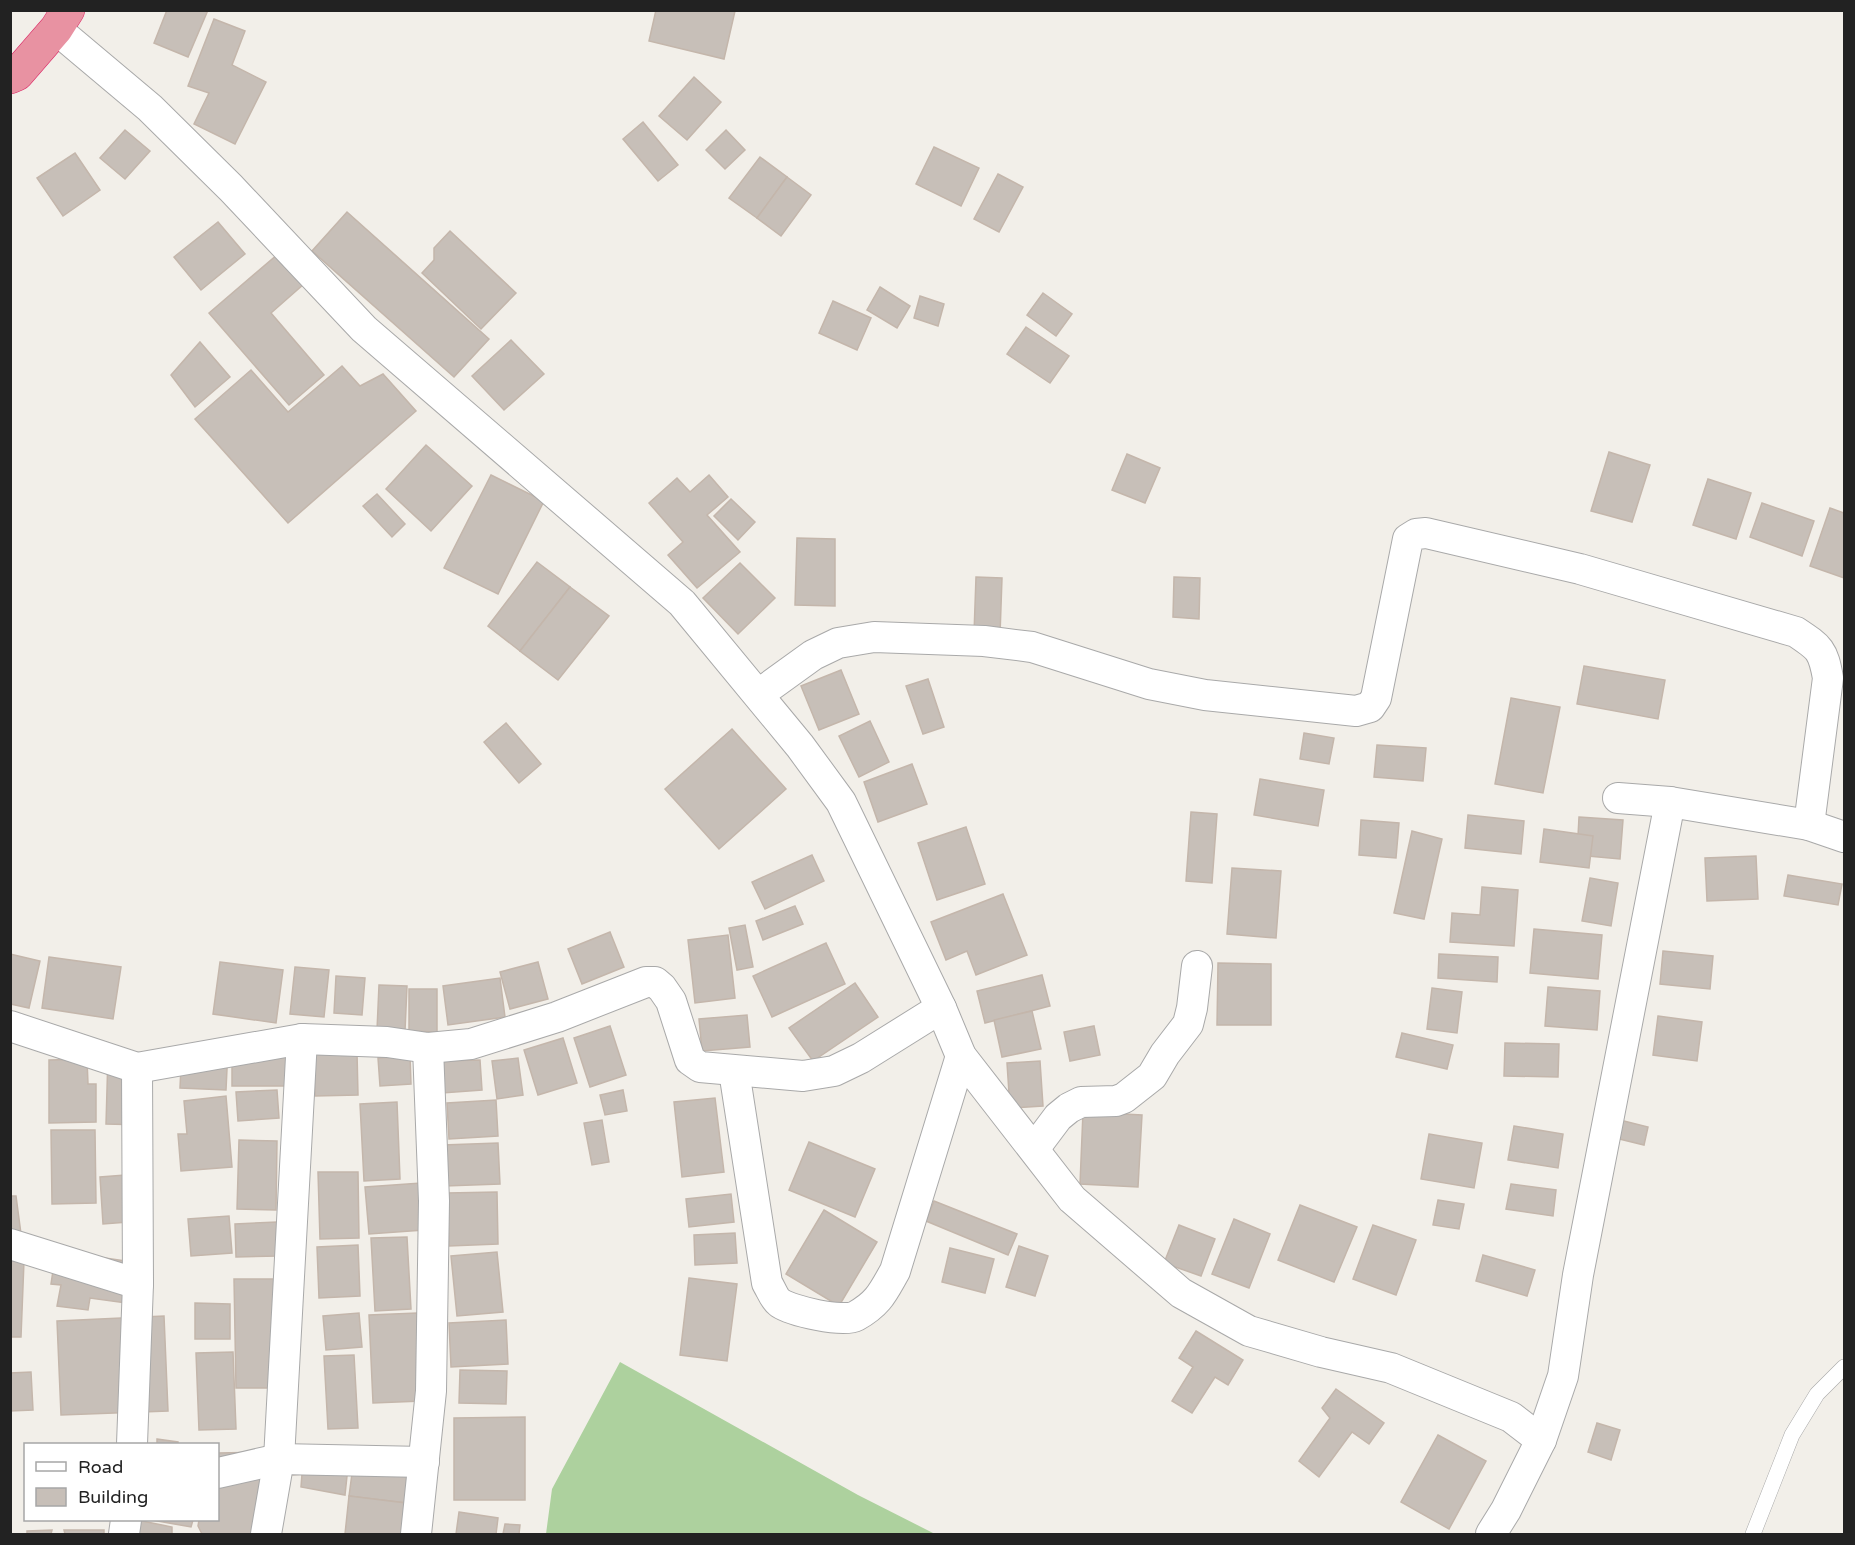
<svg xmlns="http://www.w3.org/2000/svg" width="1855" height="1545" viewBox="0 0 1855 1545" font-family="'Varela Round',sans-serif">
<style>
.forest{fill:#add19e}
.building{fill:#c7bfb8;stroke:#c4b6ab;stroke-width:1.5}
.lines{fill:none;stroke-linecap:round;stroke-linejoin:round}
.lane-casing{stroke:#a9a9a9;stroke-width:16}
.street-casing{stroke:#a9a9a9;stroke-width:32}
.highway-casing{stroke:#dc2a67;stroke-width:34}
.lane{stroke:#fff;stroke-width:15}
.street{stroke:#fff;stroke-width:30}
.highway{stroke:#e892a2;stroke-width:33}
</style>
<rect width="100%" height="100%" fill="#f2efe9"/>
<path class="forest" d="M620 1362 858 1495 935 1534H546L552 1489Z"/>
<g class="building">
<path d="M167 10H208L188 57 154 43Z"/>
<path d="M656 10 735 11 724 59 649 41Z"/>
<path d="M214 19 245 31 232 65 266 82 235 144 194 124 209 93 188 86Z"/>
<path d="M694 77 721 102 687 140 659 116Z"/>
<path d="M643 122 678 165 658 181 623 139Z"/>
<path d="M125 130 150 151 125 179 100 158Z"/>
<path d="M726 130 745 150 725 169 706 150Z"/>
<path d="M934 147 979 168 961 206 916 184Z"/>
<path d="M75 153 100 190 63 216 37 178Z"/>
<path d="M760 157 787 177 757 218 729 198Z"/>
<path d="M998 174 1023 187 999 232 974 219Z"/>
<path d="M787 177 811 195 781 236 757 218Z"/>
<path d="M347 212 489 339 454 377 312 251Z"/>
<path d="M218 222 245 254 201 290 174 257Z"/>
<path d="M450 231 516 293 481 329 422 273 434 260V248Z"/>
<path d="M278 254 304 284 271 313 324 375 289 405 209 313Z"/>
<path d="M880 287 910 306 897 328 867 310Z"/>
<path d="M1043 293 1072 314 1056 336 1027 315Z"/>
<path d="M920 296 944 304 938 326 914 318Z"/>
<path d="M833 301 871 318 857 350 819 333Z"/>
<path d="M1026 327 1069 356 1050 383 1007 354Z"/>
<path d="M511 340 544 374 504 410 472 376Z"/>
<path d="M200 342 230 377 195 407 171 375Z"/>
<path d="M342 366 360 386 383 374 416 411 288 523 195 419 251 370 288 412Z"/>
<path d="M426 445 472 486 431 531 386 489Z"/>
<path d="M1609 452 1650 465 1632 522 1591 511Z"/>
<path d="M1127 454 1160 468 1145 503 1112 490Z"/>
<path d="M491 475 544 501 498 594 444 568Z"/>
<path d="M709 475 728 497 707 515 740 552 697 588 668 555 683 542 649 503 677 478 690 492Z"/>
<path d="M1708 479 1751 493 1736 539 1693 525Z"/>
<path d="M377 494 405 524 392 537 363 506Z"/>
<path d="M731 499 755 522 738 540 714 516Z"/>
<path d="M1762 503 1814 521 1802 556 1750 537Z"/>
<path d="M1830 508 1844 513V578L1810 566Z"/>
<path d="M797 538 835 539V606L795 605Z"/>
<path d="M537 562 570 587 520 651 488 626Z"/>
<path d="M740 563 775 598 738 634 703 598Z"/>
<path d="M976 577 1002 578 1000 635 974 634Z"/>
<path d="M1174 577 1200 578 1199 619 1173 617Z"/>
<path d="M570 587 609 616 558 680 520 651Z"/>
<path d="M1584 666 1665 680 1658 719 1577 704Z"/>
<path d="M841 670 859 714 819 730 801 686Z"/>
<path d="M928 679 944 727 923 734 906 686Z"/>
<path d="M1511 698 1560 707 1543 793 1495 784Z"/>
<path d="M870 721 889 762 859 777 839 736Z"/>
<path d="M506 723 541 764 519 783 484 742Z"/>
<path d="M732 729 786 789 719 849 665 789Z"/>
<path d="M1304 733 1334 738 1329 764 1300 759Z"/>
<path d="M1377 745 1426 748 1423 781 1374 777Z"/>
<path d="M912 764 927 804 878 822 864 782Z"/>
<path d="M1260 779 1324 790 1318 826 1254 815Z"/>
<path d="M1191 812 1217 814 1212 883 1186 881Z"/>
<path d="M1468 815 1524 821 1521 854 1465 848Z"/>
<path d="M1579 817 1623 820 1620 859 1577 855Z"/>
<path d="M1361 820 1399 823 1396 858 1359 855Z"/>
<path d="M966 827 985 884 937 900 918 843Z"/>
<path d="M1544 829 1593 836 1589 868 1540 862Z"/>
<path d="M1412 831 1442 839 1424 919 1394 913Z"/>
<path d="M812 855 824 881 765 909 752 882Z"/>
<path d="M1756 856 1758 899 1707 901 1705 858Z"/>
<path d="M1232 868 1281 871 1276 938 1227 934Z"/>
<path d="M1788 875 1842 884 1838 905 1784 896Z"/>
<path d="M1590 878 1618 883 1611 926 1582 921Z"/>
<path d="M1482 887 1518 890 1514 946 1450 942 1452 913 1480 915Z"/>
<path d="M1003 894 1027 955 976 975 967 951 946 960 931 922Z"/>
<path d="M795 906 803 924 763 940 756 921Z"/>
<path d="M745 925 753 967 737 970 729 928Z"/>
<path d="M1534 929 1602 935 1598 979 1530 973Z"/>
<path d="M610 932 624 967 582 984 568 949Z"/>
<path d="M728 935 735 998 695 1003 688 940Z"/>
<path d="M826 943 845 984 772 1017 753 976Z"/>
<path d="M1663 951 1713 956 1710 989 1660 984Z"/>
<path d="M10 954 40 961 29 1008 10 1004Z"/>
<path d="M1439 954 1498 957 1497 982 1438 978Z"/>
<path d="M49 957 121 967 113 1019 42 1008Z"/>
<path d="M220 962 283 970 276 1023 213 1014Z"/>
<path d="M538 962 548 999 510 1009 500 972Z"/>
<path d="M1218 963 1271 964V1025H1217Z"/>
<path d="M295 967 329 970 324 1017 290 1014Z"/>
<path d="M1042 975 1050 1006 985 1023 977 991Z"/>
<path d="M336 976 365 978 362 1015 334 1013Z"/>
<path d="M500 978 505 1017 448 1025 443 986Z"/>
<path d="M855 983 878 1017 813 1061 789 1028Z"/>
<path d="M379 985 407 986 405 1031 377 1030Z"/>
<path d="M1548 987 1600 991 1597 1030 1545 1026Z"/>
<path d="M1432 988 1462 992 1457 1033 1427 1029Z"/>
<path d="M409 989H437V1032L409 1031Z"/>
<path d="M1032 1011 1041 1049 1002 1057 994 1020Z"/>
<path d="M747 1015 750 1047 702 1051 699 1019Z"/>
<path d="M1658 1016 1702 1022 1697 1061 1653 1055Z"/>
<path d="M610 1026 626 1075 590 1087 574 1038Z"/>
<path d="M1094 1026 1100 1055 1070 1061 1064 1032Z"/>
<path d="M1402 1033 1453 1045 1447 1069 1396 1057Z"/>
<path d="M563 1038 577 1083 538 1095 524 1050Z"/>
<path d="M1505 1043 1559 1044 1558 1077 1504 1076Z"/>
<path d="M182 1045 228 1048 226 1090 180 1088Z"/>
<rect x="232" y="1045" width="65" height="41"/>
<path d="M357 1052 358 1095 315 1096 314 1053Z"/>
<path d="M108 1055 147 1056 145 1125 106 1124Z"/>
<path d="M410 1056 411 1084 380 1086 378 1058Z"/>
<path d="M518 1058 523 1095 497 1099 492 1061Z"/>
<path d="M87 1059 88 1084H96V1122L49 1123V1060Z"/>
<path d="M480 1060 482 1090 442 1093 440 1061Z"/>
<path d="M1040 1061 1043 1106 1010 1108 1007 1063Z"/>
<path d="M277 1090 279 1118 238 1121 236 1092Z"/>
<path d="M623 1090 627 1111 605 1115 600 1095Z"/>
<path d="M226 1096 232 1167 181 1171 178 1134H187L184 1101Z"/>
<path d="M715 1098 724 1172 682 1177 674 1102Z"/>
<path d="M496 1100 498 1136 449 1139 447 1103Z"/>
<path d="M397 1102 400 1179 364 1181 360 1104Z"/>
<path d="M1083 1112 1142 1115 1138 1187 1080 1184Z"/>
<path d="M1616 1119 1648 1127 1644 1145 1611 1137Z"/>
<path d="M602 1120 609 1162 592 1165 584 1123Z"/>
<path d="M1514 1126 1563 1134 1558 1168 1508 1160Z"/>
<path d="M51 1130H95L96 1203 52 1204Z"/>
<path d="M1429 1134 1482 1143 1474 1188 1421 1179Z"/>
<path d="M239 1140 277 1141 276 1210 237 1209Z"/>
<path d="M809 1142 875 1169 855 1217 789 1190Z"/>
<path d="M498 1143 500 1184 445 1186 443 1145Z"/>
<path d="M318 1172H358L359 1238 320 1239Z"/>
<path d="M138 1174 141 1221 103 1224 100 1177Z"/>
<path d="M421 1183 424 1230 369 1234 365 1187Z"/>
<path d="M1511 1184 1556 1190 1553 1216 1506 1209Z"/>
<path d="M497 1192 498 1244 449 1246 447 1193Z"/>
<path d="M731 1194 734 1222 689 1227 686 1199Z"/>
<path d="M10 1196H16L23 1249 10 1250Z"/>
<path d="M1438 1200 1464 1204 1459 1229 1433 1225Z"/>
<path d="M934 1201 1017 1234 1008 1255 926 1221Z"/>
<path d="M1300 1205 1357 1227 1334 1282 1278 1260Z"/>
<path d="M824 1210 877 1242 839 1306 786 1274Z"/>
<path d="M229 1216 232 1253 191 1256 188 1219Z"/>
<path d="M1234 1219 1270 1234 1249 1288 1212 1274Z"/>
<path d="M277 1222 278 1256 236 1257 235 1224Z"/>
<path d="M1179 1225 1215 1239 1201 1276 1164 1263Z"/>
<path d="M1373 1225 1416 1240 1396 1295 1353 1279Z"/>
<path d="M735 1233 737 1263 695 1265 694 1235Z"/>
<path d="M407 1237 411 1309 375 1311 371 1238Z"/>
<path d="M358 1245 360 1296 319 1298 317 1247Z"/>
<path d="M1019 1246 1048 1256 1035 1296 1006 1287Z"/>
<path d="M950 1248 994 1259 985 1293 942 1282Z"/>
<path d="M56 1251 132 1262 126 1303 90 1298 88 1310 57 1306 61 1285 51 1284Z"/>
<path d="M497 1252 503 1312 457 1316 451 1256Z"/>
<path d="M1483 1255 1535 1270 1527 1296 1476 1281Z"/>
<path d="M10 1261H24L21 1337H10Z"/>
<path d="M689 1278 737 1284 727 1361 680 1355Z"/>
<path d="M234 1279H278L280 1388H236Z"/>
<path d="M195 1303 230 1304V1339H195Z"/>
<path d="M359 1313 362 1347 326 1350 323 1316Z"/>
<path d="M417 1313 422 1401 373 1403 369 1315Z"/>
<path d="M164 1316 168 1411 61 1415 57 1321Z"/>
<path d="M506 1320 508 1364 451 1367 449 1323Z"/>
<path d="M1196 1331 1243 1360 1228 1385 1215 1377 1192 1413 1172 1401 1193 1367 1179 1358Z"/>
<path d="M233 1352 236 1429 199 1430 196 1353Z"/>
<path d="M354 1355 358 1428 328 1429 324 1356Z"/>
<path d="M460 1370 507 1371 506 1404 459 1403Z"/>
<path d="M31 1372 33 1410 10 1411V1373Z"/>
<path d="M1336 1389 1384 1423 1369 1444 1352 1432 1319 1477 1299 1461 1330 1418 1322 1408Z"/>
<path d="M525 1417V1500H454V1418Z"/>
<path d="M1597 1423 1620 1430 1611 1460 1588 1452Z"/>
<path d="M1438 1435 1486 1461 1449 1529 1401 1502Z"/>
<path d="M157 1439 178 1442V1444H157Z"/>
<path d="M355 1451 409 1458 406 1503 349 1496Z"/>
<path d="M264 1452 255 1534H202L198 1526 199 1520H218V1453Z"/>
<path d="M349 1457 345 1495 301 1487 302 1474 293 1475 292 1462Z"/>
<path d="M349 1496 406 1503 402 1534H345Z"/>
<path d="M459 1512 498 1518 496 1534H456Z"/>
<path d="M152 1520H193L191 1527Z"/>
<path d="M142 1521 172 1527V1534H132L138 1522Z"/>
<path d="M505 1524 520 1525 519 1534H503Z"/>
<path d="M52 1530 51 1534H27V1531Z"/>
<path d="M64 1530H104V1534H65Z"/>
</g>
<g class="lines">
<defs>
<path id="lane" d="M1753 1534 1792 1435 1817 1394 1844 1367"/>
<g id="street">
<path d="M56 29 150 108 231 188 364 329 682 603 800 746 841 802 941 1008 961 1056 1072 1199 1181 1293 1249 1331 1321 1352 1391 1368 1511 1417 1541 1440"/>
<path d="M759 694 813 655 838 643 874 637 984 641 1032 647 1149 684 1205 695 1356 711 1370 707 1376 698 1408 539 1416 534 1426 533 1580 569 1796 632C1820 648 1823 650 1828 678L1809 825"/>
<path d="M1618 798 1670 802"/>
<path d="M10 1026 137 1068 302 1039 387 1042 428 1048 471 1044 557 1017 646 982H655L662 988 671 1001 690 1060 700 1067 803 1076 834 1071 861 1058 941 1008"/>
<path d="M734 1071 767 1283C771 1289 774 1299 780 1303 792 1311 843 1323 856 1316 879 1303 883 1292 895 1271L961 1056"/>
<path d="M1034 1149 1058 1117 1069 1108 1081 1102 1116 1101 1124 1098 1152 1076 1165 1054 1188 1024 1192 1008 1197 966"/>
<path d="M10 1244 138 1284"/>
<path d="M132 1444 138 1284 137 1068"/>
<path d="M218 1473 279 1459 424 1462"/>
<path d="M124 1534 126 1520"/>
<path d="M266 1534 279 1459 302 1039"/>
<path d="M416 1534 431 1391 434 1201 428 1048"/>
<path d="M1491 1534 1506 1510 1541 1440 1563 1376 1578 1275 1670 802 1809 825 1844 837"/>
</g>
<path id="highway" d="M10 77 17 74 56 29 68 10"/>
</defs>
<use href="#lane" class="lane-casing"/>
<use href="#street" class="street-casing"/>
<use href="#highway" class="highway-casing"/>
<use href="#lane" class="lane"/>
<use href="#street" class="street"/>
<use href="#highway" class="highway"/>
</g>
<rect width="1855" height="1545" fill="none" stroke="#222222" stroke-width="24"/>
<rect x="24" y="1443" width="195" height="78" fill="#ffffff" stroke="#a7a7a7" stroke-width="1.5"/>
<rect x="36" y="1462" width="30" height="9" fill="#ffffff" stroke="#a7a7a7" stroke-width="1.5"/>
<text x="78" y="1473" font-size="18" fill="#222222">Road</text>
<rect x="36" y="1488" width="30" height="18" fill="#c7bfb8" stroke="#a7a7a7" stroke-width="1.5"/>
<text x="78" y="1503" font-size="18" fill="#222222">Building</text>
</svg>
